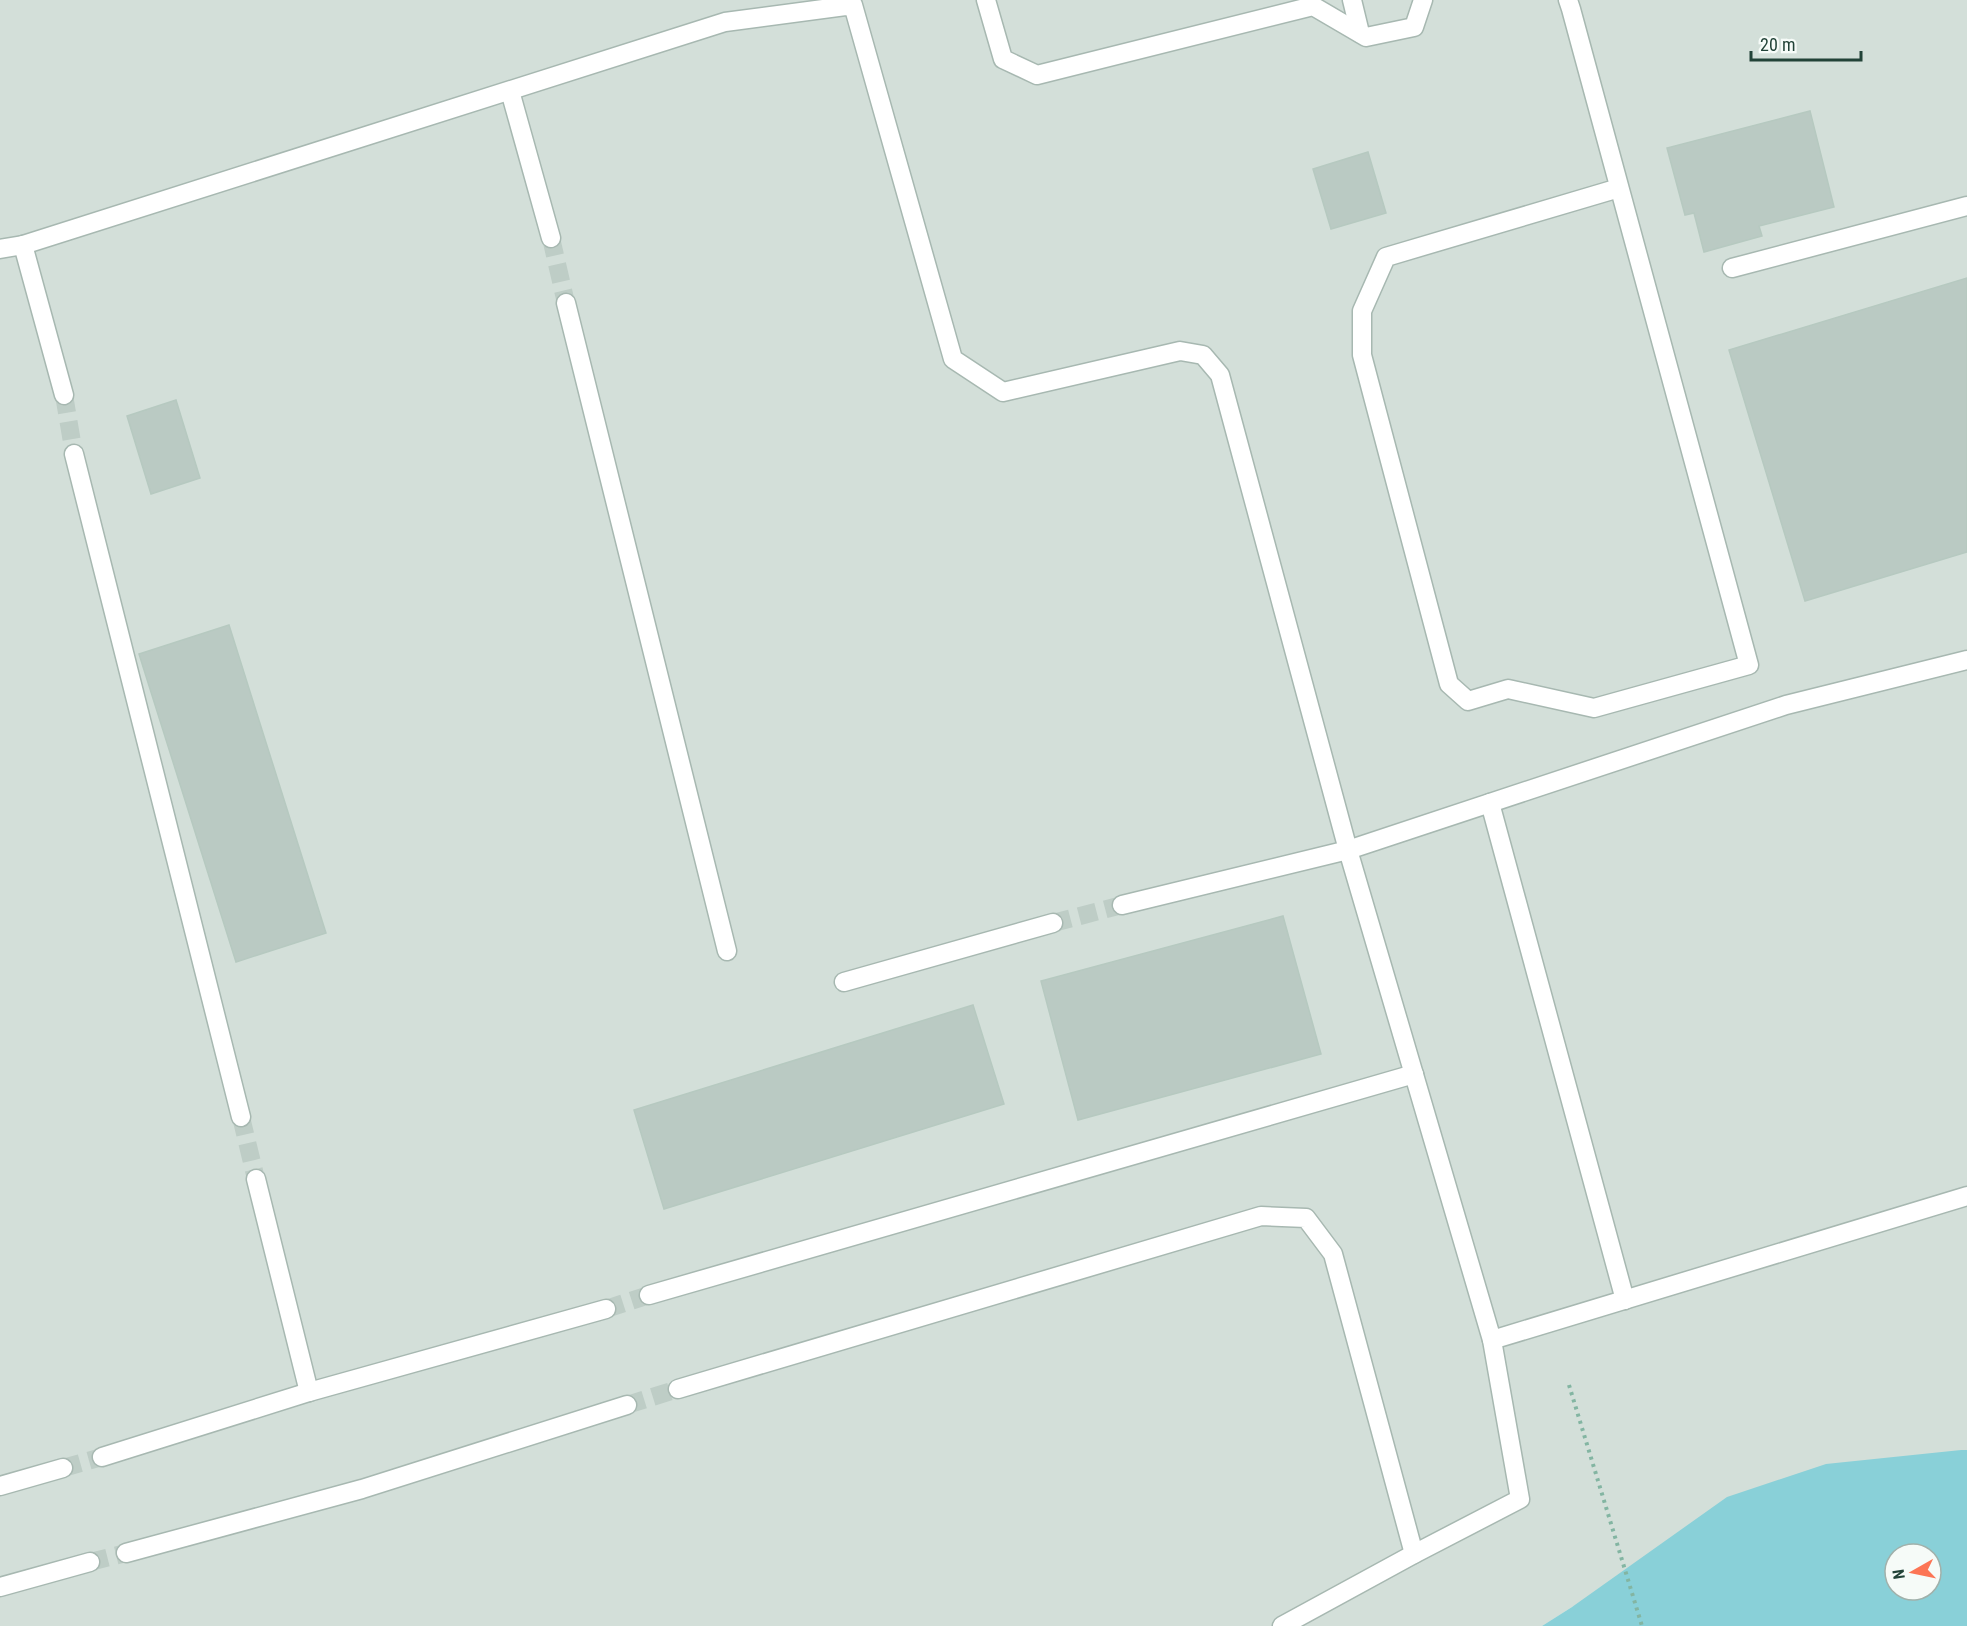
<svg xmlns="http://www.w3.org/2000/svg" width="1967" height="1626" viewBox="0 0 1967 1626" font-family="'Roboto Condensed',sans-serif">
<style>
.built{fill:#d3dfd9}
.water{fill:#89d0d8;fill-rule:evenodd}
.building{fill:#bacac3;stroke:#b6c9c0;stroke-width:1.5}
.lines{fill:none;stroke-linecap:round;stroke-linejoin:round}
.minor-tunnel{stroke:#becdc6;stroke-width:18;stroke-dasharray:18 9;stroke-linecap:butt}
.minor-casing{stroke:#a7b8b1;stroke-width:21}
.path{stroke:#83b5a2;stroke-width:4;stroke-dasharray:3 4.5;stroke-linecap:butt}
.minor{stroke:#fff;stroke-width:18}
</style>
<rect width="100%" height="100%" fill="#e5efea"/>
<path class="built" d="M0 0H1967V1450H1961L1572 1607 1542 1626H0Z"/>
<path class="water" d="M1961 1450H1967V1626H1542L1572 1607 1727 1497 1826 1464ZM1895 1554H1931V1590H1895Z"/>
<g class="building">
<path d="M1810 111 1834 207 1759 226 1762 236 1704 252 1694 213 1685 215 1667 148Z"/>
<path d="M1368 152 1386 213 1331 229 1313 169Z"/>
<path d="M1967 278V552L1805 601 1729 350Z"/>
<path d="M176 400 200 478 151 494 127 416Z"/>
<path d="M229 625 326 933 236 962 139 654Z"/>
<path d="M1283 916 1321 1054 1078 1120 1041 981Z"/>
<path d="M973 1005 1004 1104 664 1209 634 1110Z"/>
</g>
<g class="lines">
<g class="minor-tunnel">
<path d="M551 238 566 303"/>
<path d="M64 395 74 454"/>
<path d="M1053 923 1122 905"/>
<path d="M241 1117 256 1179"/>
<path d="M606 1309 649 1295"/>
<path d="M627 1405 678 1389"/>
<path d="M63 1468 102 1457"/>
<path d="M90 1562 126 1553"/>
</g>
<defs>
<g id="minor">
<path d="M986 0 1003 59 1037 75 1313 6 1366 37 1414 27 1423 0"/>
<path d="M1352 0 1360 33"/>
<path d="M1568 0 1571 9 1749 665 1594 708 1508 689 1468 701 1449 684 1362 355V311L1386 257 1619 188"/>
<path d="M510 91 551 238"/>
<path d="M23 245 64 395"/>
<path d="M0 249 23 245 725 22 853 5 953 359 1003 392 1180 351 1203 355 1220 375 1348 850 1492 1340 1520 1499 1414 1554 1282 1626"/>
<path d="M1732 268 1967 206"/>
<path d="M566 303 727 951"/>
<path d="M74 454 241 1117"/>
<path d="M1490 803 1625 1300"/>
<path d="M1122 905 1348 850 1786 705 1967 660"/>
<path d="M844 982 1053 923"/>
<path d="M256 1179 309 1392"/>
<path d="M649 1295 1414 1074"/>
<path d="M1492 1340 1967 1196"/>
<path d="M678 1389 1261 1216 1306 1218 1333 1254 1414 1554"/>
<path d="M102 1457 309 1392 606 1309"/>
<path d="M0 1486 63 1468"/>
<path d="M126 1553 362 1489 627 1405"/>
<path d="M0 1587 90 1562"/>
</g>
</defs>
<use href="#minor" class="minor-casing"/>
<path class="path" d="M1569 1385 1642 1626"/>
<use href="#minor" class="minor"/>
</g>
<g transform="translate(1913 1572) rotate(261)"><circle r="28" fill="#f6fbf8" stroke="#a1b1ab" stroke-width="1.5"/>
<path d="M0-4.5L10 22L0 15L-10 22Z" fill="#fc7555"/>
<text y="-9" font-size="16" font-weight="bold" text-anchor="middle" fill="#224338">N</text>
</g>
<path d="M1751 51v9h110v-9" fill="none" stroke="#224338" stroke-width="3"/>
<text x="1760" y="51" font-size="18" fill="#224338" stroke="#f6fbf8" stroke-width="4.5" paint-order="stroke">20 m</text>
</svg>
